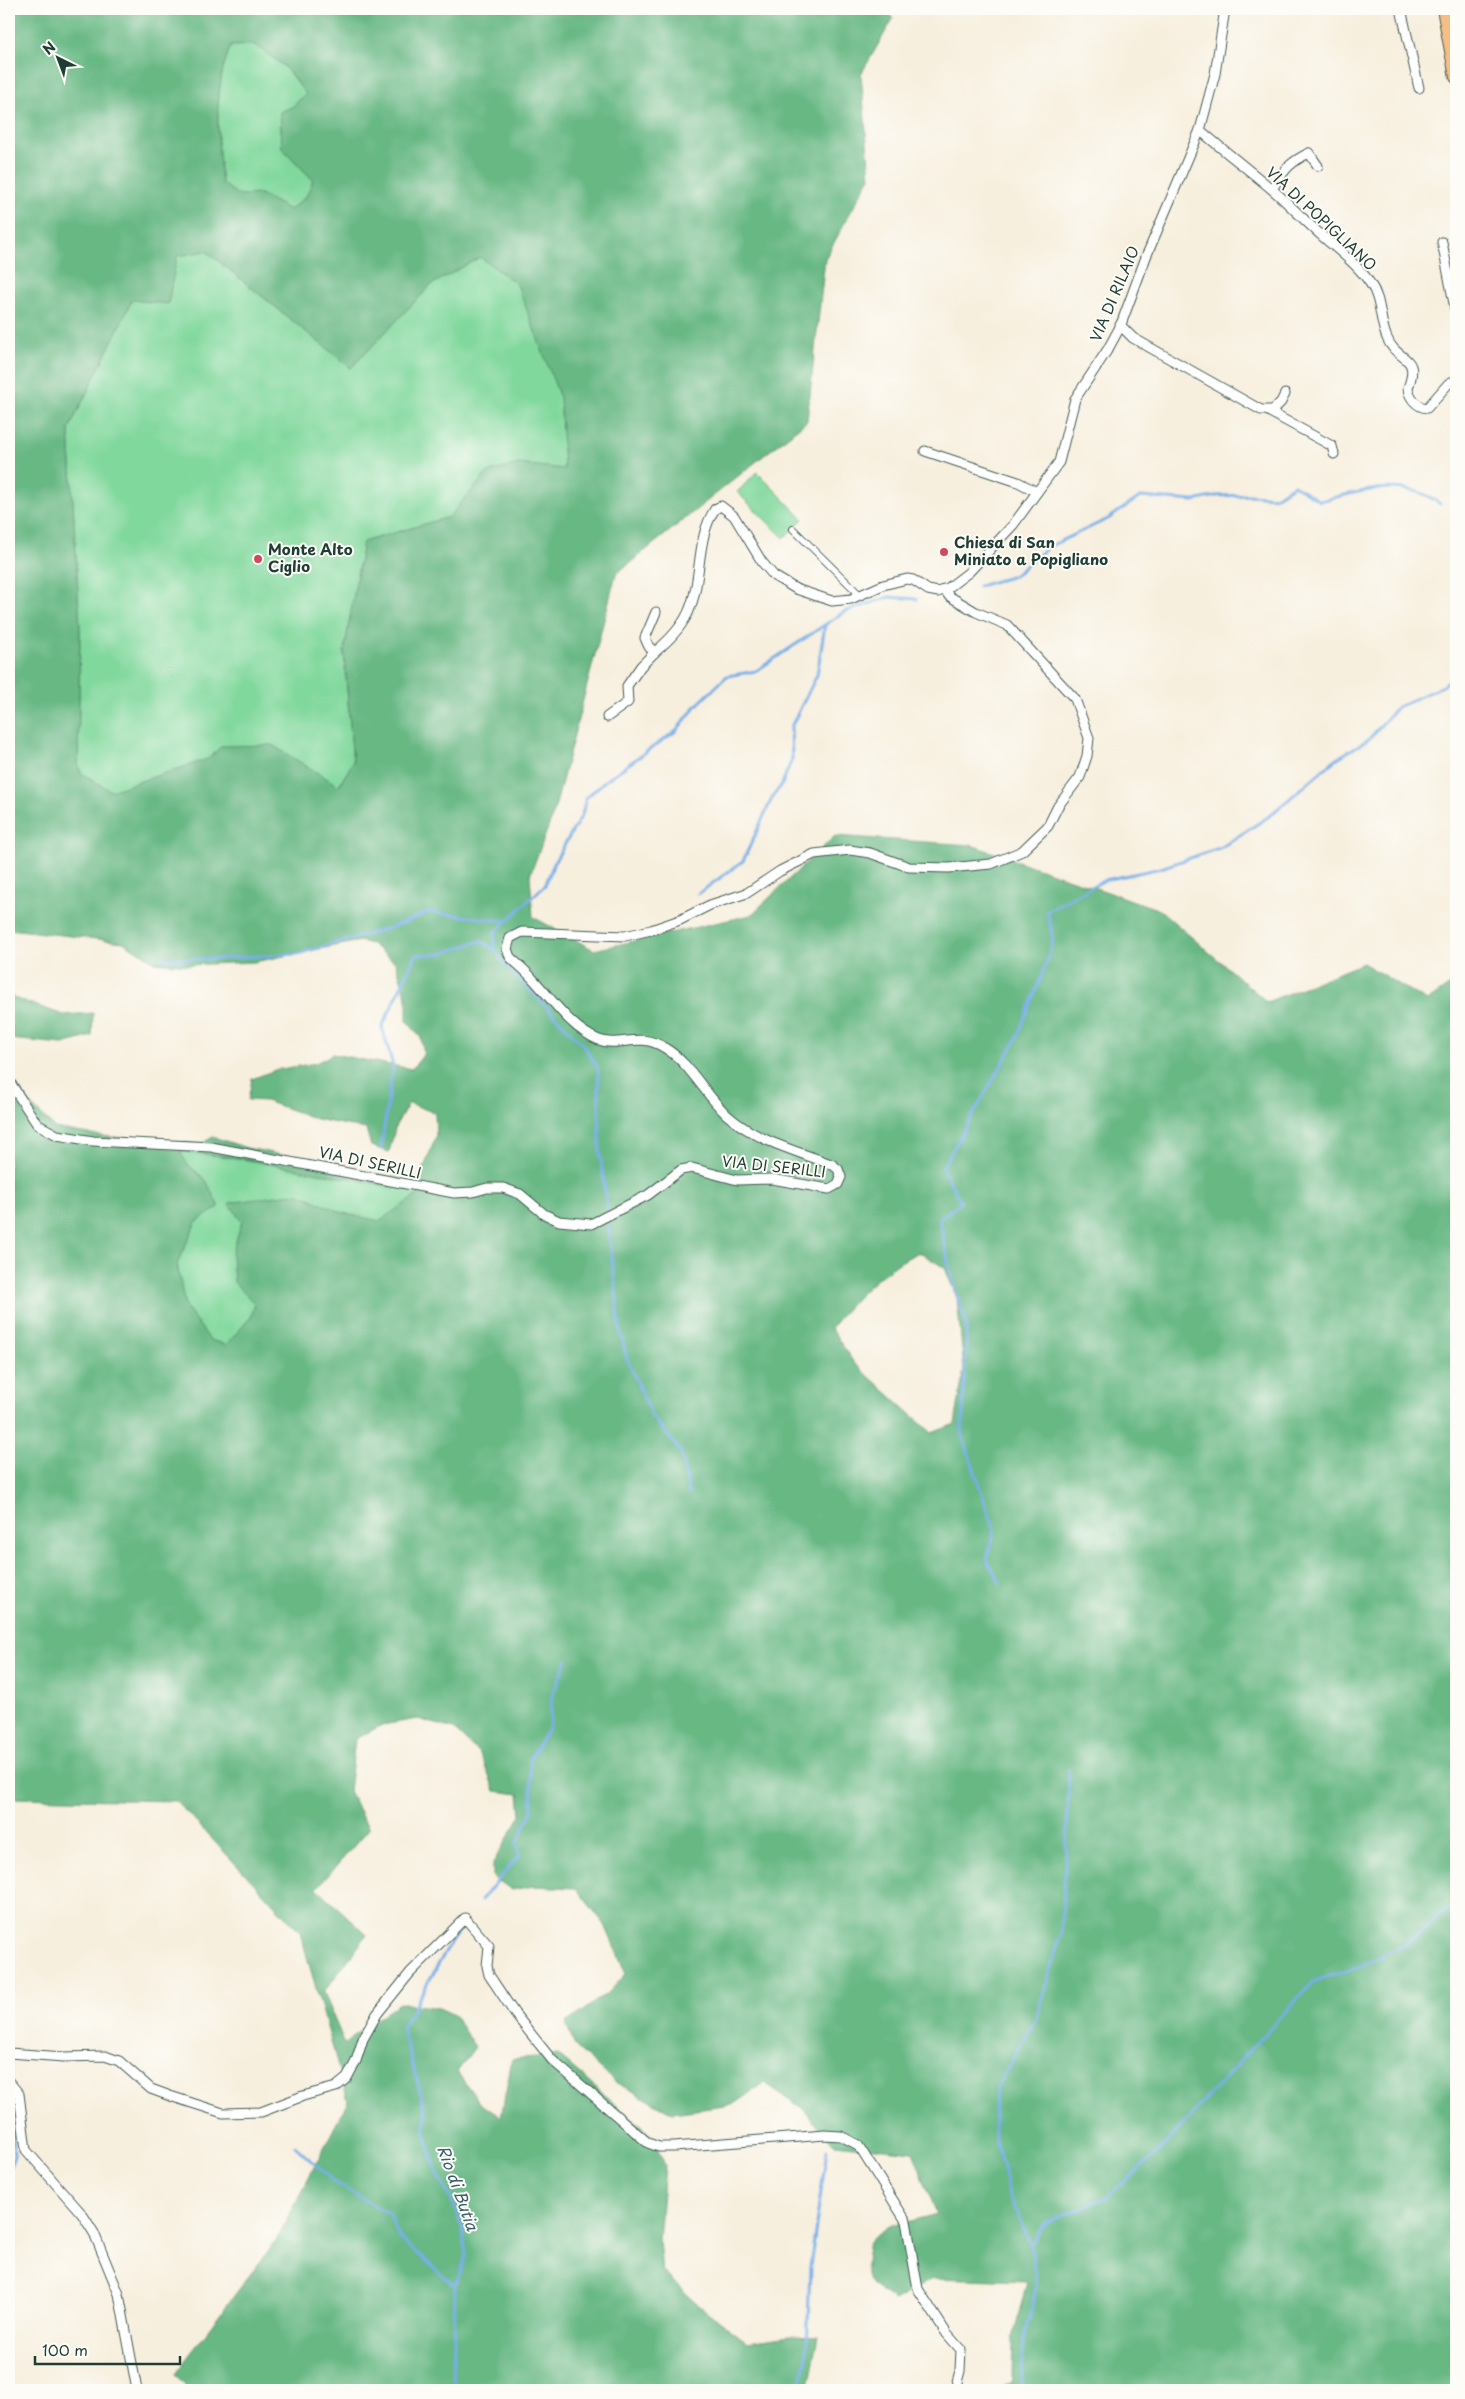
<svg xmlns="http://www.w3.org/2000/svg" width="1465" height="2399" viewBox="0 0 1465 2399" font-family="'Playpen Sans',sans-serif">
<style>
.green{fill:#81d89d;stroke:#508a68}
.forest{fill:#68b884;stroke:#447a5c;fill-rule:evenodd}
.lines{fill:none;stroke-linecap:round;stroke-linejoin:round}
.stream{stroke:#78afe7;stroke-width:3}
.pedestrian-casing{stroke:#3f584e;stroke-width:8}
.minor-casing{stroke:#3f584e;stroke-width:11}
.primary-casing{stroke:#3f584e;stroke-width:14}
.pedestrian{stroke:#fff;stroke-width:6}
.minor{stroke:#fff;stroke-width:9}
.primary{stroke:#f6be87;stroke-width:12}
.poi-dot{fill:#d1495b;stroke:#fdfcf7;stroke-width:2}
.labels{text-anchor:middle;stroke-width:4;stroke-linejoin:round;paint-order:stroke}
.street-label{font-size:15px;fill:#1f3d34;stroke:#fdfcf7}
.poi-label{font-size:15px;font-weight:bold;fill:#1f3d34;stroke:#fdfcf7;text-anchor:start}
.water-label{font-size:16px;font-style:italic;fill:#3a5f6a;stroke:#fdfcf7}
</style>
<rect width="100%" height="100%" fill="#fdfcf7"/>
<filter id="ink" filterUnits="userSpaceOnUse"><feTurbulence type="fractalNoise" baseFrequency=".02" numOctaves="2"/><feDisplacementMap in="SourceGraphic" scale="10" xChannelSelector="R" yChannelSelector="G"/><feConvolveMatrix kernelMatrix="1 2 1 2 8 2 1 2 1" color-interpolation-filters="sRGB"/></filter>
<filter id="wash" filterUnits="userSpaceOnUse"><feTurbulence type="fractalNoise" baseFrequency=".0096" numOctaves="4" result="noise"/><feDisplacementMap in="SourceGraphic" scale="20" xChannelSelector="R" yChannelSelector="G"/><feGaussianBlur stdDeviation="1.12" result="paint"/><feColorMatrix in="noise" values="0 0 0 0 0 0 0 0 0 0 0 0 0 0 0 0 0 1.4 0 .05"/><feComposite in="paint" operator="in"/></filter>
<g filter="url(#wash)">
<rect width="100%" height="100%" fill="#f7efde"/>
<g class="green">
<path d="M255 45 284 66 306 94 292 107 280 112 282 148 313 180 307 195 290 210 260 194 238 195 222 184C217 143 213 83 231 46Z"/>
<path d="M206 251 351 368 431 285 480 257 517 284 561 398 564 469 518 464 488 473 449 517 363 542 344 652 353 763 338 786 307 766 222 746 208 759 111 791 81 773 78 765 80 630 69 429 132 300 168 303 177 256Z"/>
<path d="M757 472 803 519 784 538 737 492Z"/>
<path d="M179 1151 237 1158 423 1192 379 1221 343 1213 297 1193 229 1204 242 1221 232 1254 234 1282 255 1304 251 1317 226 1345 210 1340 185 1306 177 1264 196 1222 206 1180 187 1164Z"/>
</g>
<g class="forest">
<path d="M9 9H885L893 19 861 74 870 177 825 259 807 421 616 574 554 812 530 875 533 917 594 950 751 915 835 836 971 845 1160 910 1267 1002 1363 963 1427 1001 1456 981V2390H998L1012 2380 1013 2338 1027 2281 933 2278 894 2301C863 2281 863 2275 869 2240L887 2227 937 2214 913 2152 835 2144 802 2108 765 2083 732 2105 673 2113 615 2082 575 2046 566 2023 610 1991 626 1974 605 1925 576 1888 533 1886 512 1890 493 1877V1863L521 1815 519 1794 495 1791 480 1754 454 1729 418 1719 382 1725 355 1739 349 1792 369 1829 317 1888 367 1935 324 1992 345 2045 356 2033 400 2003 439 2008 454 2015 475 2047 457 2072 481 2104 501 2117 512 2059 558 2055 652 2136 665 2165 659 2241 662 2271 701 2307 747 2342 791 2336 819 2337 808 2390H190L175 2374 277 2239 348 2101 300 1932 176 1801 9 1798V1075L32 1106 55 1128 100 1136 201 1144 213 1137 247 1148 412 1181 421 1176 436 1136 435 1113 409 1103 396 1125 389 1152 371 1146 366 1129 316 1119 266 1101 248 1100 252 1079 275 1070 316 1063 333 1054 412 1069 424 1054 421 1038 407 1021V1000L396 963 372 944 360 941 254 962 187 965 155 962 123 942 9 929ZM255 45 284 66 306 94 292 107 280 112 282 148 313 180 307 195 290 210 260 194 238 195 222 183C217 143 213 83 231 46ZM206 251 351 368 431 285 480 257 517 284 560 398 564 469 518 464 487 473 449 517 363 542 344 652 353 762 339 786 272 745 222 746 208 759 111 791 81 773 78 765 80 630 69 429 132 300 168 304 177 256ZM180 1151 237 1158 422 1192 379 1221 343 1213 297 1193 229 1203 242 1221 232 1254 234 1282 255 1304 251 1317 226 1345 210 1340 185 1306 177 1264 196 1222 219 1207 206 1180 187 1164ZM919 1252 945 1268 957 1298 964 1369 955 1424 932 1433 854 1363 831 1328C855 1297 883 1269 919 1252Z"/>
<path d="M9 992 14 998 64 1015 93 1013 92 1036 63 1044 9 1039Z"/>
</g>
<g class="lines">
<g class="stream">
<path d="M979 586 1014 576 1048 547 1108 519 1140 497 1194 501 1216 496 1250 495 1275 497 1294 485 1320 501C1358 492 1406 476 1440 504"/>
<path d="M698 894 743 861 772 798 782 784 792 759 791 727 817 675 825 625"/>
<path d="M160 958 212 959 297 954 390 928 429 912 505 921"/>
<path d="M381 1149 393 1066 382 1027 416 955 440 954 481 941 495 950"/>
<path d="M607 1209 600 1152 598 1068 584 1046 505 964 495 950 494 933 545 885 555 861 582 815 586 798 606 780 676 731 696 706 727 676 756 671 844 612 889 597 917 599"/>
<path d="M608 1225 620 1329 626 1356 651 1415 681 1452 689 1494"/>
<path d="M1000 1583 987 1560 994 1529 962 1434 967 1326 951 1275 939 1219 961 1202 942 1168 1017 1038 1047 962 1053 938 1047 911 1105 880 1161 868 1222 847 1268 817 1336 759 1369 739 1397 707 1443 686 1456 674"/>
<path d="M481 1900 519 1856 517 1843 532 1811 530 1759 550 1725 551 1698 567 1660"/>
<path d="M295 2146 334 2182 389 2214 399 2237 455 2286"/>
<path d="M9 2169 14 2156 13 2130"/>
<path d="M1031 2244 1045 2223 1107 2197 1160 2150 1312 1982 1359 1967 1408 1943 1441 1914 1456 1908"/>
<path d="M456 2390 452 2374 454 2348 455 2286 466 2257 463 2231 455 2207 438 2175 424 2131 427 2115 402 2028 450 1944 463 1925"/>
<path d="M799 2390 807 2351 810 2267 827 2150"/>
<path d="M1021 2390 1024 2340 1036 2287 1031 2244 1009 2196 994 2131 996 2088 1036 2019 1061 1933 1067 1836 1069 1769"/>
</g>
</g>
</g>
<g filter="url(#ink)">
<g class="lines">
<defs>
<path id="pedestrian" d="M793 529 860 595"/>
<g id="minor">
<path d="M1401 9 1419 88"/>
<path d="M1200 130C1224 151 1249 170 1274 191 1290 205 1305 221 1321 235 1338 250 1358 265 1370 283 1382 300 1379 320 1387 338 1397 363 1421 353 1408 388 1409 398 1417 407 1427 408L1448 384 1451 382 1456 384"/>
<path d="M1272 189C1284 171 1288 163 1309 153L1318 166"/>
<path d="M1442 242 1456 314"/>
<path d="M1120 325 1133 338 1261 410H1273L1281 402 1285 394"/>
<path d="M1268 411 1332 446 1334 454"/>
<path d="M925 451 1018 482 1037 492"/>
<path d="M656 612 645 638 649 647 655 652C667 642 681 628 688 613 703 581 695 539 715 509L721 506 734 516 762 562 774 576 796 589 832 601 851 599 883 585 907 579 913 580 928 590 938 592 948 588 969 572 1013 525 1059 462 1075 399 1108 349 1120 327 1146 257 1200 130 1215 74 1225 9"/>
<path d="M607 717 628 702 627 686 641 666 655 652"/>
<path d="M9 1081 37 1124 57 1135 93 1141 211 1147 454 1193 473 1192 487 1188H503L520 1194 544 1214 559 1221 591 1224 648 1195 681 1170 692 1168 737 1180 772 1179 829 1189 838 1184 841 1177 838 1169 833 1165C797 1151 756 1141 727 1115 705 1095 691 1064 665 1048 639 1031 620 1048 599 1040 571 1029 552 999 532 978 526 971 517 964 510 957L507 949 510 938 522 932 625 936 651 930 680 920 710 905 747 893 780 871 814 854 850 850 870 853 909 867 949 868 991 864 1022 851 1048 826 1058 806 1080 777 1087 756 1089 738 1075 699 1007 625 976 612 949 596 944 589"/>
<path d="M9 2053 64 2057 105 2056 119 2061 151 2089 170 2096 223 2113 261 2112 303 2096 336 2087 347 2078 356 2061 363 2039 377 2014 410 1973 465 1918 489 1946 487 1966 489 1975 515 2014 552 2060 648 2143 659 2147H674L825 2135 841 2136 858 2145 906 2221 918 2289 947 2334 961 2350 960 2371 955 2389"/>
<path d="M9 2082 19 2094 26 2150 82 2214 94 2233 119 2294 137 2390"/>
</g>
<path id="primary" d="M1443 9 1456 77"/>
</defs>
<use href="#pedestrian" class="pedestrian-casing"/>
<use href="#minor" class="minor-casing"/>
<use href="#primary" class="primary-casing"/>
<use href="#pedestrian" class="pedestrian"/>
<use href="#minor" class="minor"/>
<use href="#primary" class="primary"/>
</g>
</g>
<g class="poi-dot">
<circle cx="944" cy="552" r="5"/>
<circle cx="258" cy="559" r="5"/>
</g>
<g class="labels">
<g class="street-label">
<text transform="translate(1321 219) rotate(43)" y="5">VIA DI POPIGLIANO</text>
<text transform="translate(1115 294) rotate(-67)" y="5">VIA DI RILAIO</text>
<text transform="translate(370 1163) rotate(12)" y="5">VIA DI SERILLI</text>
<text transform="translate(774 1167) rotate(6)" y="5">VIA DI SERILLI</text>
</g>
<g class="poi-label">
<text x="954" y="548">Chiesa di San<tspan x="954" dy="17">Miniato a Popigliano</tspan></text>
<text x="268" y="555">Monte Alto<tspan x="268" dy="17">Ciglio</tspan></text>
</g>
<g class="water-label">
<text transform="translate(458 2188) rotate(70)" y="6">Rio di Butia</text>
</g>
</g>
<rect width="1465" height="2399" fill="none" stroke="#fdfcf7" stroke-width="30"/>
<g transform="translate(58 58) rotate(318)" stroke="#fdfcf7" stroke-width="4" paint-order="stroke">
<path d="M0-4L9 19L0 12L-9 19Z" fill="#1f3d34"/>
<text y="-8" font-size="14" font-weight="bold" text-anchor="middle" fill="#1f3d34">N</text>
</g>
<path d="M35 2356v8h145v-8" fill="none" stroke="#1f3d34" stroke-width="2.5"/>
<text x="42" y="2356" font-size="15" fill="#1f3d34" stroke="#fdfcf7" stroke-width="4" paint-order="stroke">100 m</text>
</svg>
